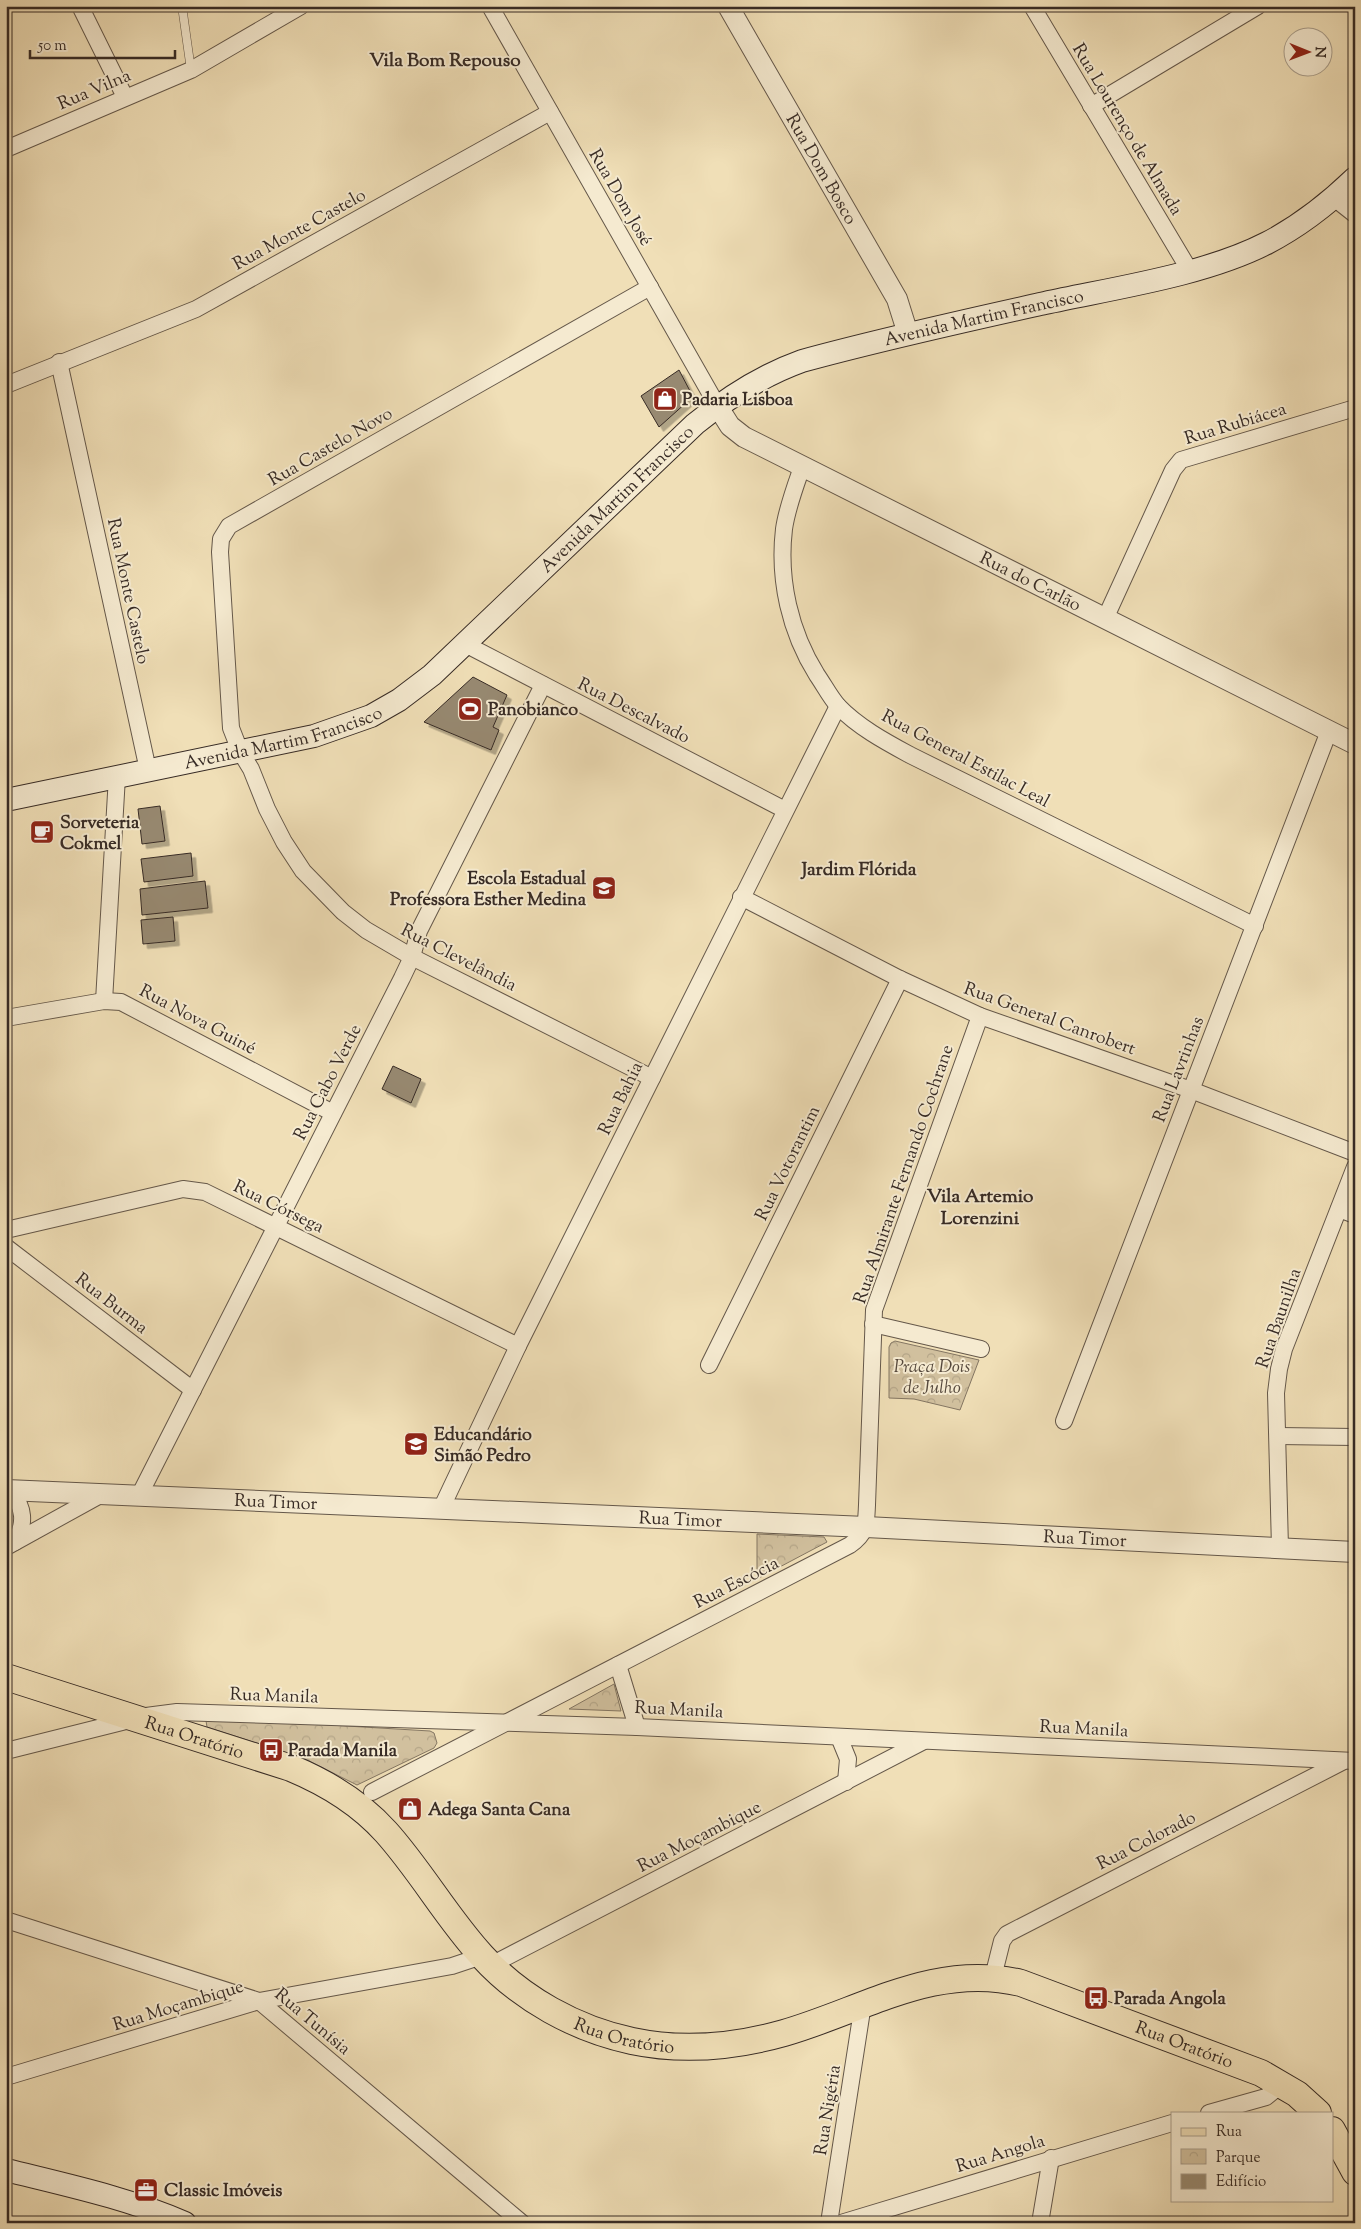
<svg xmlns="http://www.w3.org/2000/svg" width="1361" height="2229" viewBox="0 0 1361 2229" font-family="'Sorts Mill Goudy',serif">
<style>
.park{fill:url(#park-crowns);stroke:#847662}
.building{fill:#978971;stroke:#372b25;filter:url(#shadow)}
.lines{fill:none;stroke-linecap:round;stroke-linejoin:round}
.service-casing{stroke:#65584a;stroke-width:9}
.minor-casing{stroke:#65584a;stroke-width:18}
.tertiary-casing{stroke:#65584a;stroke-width:22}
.secondary-casing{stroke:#372b25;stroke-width:24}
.primary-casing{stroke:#372b25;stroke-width:28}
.service{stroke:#f5ead0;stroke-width:8}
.minor{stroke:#f5ead0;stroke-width:16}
.tertiary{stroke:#f5ead0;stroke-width:20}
.secondary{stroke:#f5ead0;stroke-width:22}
.primary{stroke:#f0dfb7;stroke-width:26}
.labels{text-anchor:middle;stroke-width:4;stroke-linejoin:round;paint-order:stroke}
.street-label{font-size:18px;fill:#372b25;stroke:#f5ead0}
.poi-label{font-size:18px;font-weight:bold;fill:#372b25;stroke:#f5ead0;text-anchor:start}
.park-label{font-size:18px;font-style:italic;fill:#56493d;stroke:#f5ead0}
.neighbourhood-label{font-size:19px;font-weight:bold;fill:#372b25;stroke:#f5ead0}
</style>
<defs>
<pattern id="park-crowns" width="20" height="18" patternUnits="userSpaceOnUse" patternTransform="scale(1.25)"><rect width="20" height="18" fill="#d1c09e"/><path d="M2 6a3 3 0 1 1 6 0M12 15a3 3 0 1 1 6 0" fill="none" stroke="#b4a588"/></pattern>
<filter id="shadow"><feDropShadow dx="4.5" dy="4.5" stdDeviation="0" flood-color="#0004"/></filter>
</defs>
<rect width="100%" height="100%" fill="#f0dfb7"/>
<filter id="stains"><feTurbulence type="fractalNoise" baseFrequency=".004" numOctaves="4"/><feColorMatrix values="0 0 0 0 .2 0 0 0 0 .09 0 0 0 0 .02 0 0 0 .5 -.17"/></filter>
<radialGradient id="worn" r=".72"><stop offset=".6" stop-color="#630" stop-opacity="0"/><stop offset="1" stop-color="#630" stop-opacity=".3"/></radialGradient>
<g class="park">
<path d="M895 1341 979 1360 960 1410 914 1399 889 1398V1347L891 1343Z"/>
<path d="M757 1534 824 1537 827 1542 757 1579Z"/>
<path d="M614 1684 621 1711 569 1709Z"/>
<path d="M212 1718 430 1731 434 1733 437 1743 434 1748 357 1785 303 1758 207 1727 206 1721Z"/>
</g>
<g class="building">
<path d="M679 370 690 391 687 402 659 427 641 396Z"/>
<path d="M473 677 507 695 493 727 499 730 491 750 424 722Z"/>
<path d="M160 806 165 841 142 844 138 809Z"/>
<path d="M191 853 193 876 144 882 141 859Z"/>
<path d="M205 881 208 908 142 915 140 889Z"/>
<path d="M173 917 175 941 143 944 141 920Z"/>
<path d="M393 1066 421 1079 411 1103 382 1089Z"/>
</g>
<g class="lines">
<defs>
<path id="service" d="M182 6 191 70"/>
<g id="minor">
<path d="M80 6 125 97"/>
<path d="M490 6 718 407"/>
<path d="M1032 6 1190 271"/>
<path d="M1091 106 1258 6"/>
<path d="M6 149 191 70 301 6"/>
<path d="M650 287 229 526 221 539 220 552 231 728 240 751 251 769 267 809 284 842 303 871 343 912 366 930 412 957 652 1078"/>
<path d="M59 362 148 770"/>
<path d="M6 385 196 309 550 112"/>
<path d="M802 467C795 487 787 508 784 529 778 580 790 632 817 675 824 685 830 697 838 706 858 727 886 742 910 755L1255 926"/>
<path d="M1105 619 1173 470 1181 460 1355 408"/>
<path d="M465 644 785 810"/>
<path d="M741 897 900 979 980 1016 1191 1090 1355 1153"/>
<path d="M104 1001 117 776"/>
<path d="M6 1018 104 1001 121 1002 333 1113"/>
<path d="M1339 1209 1355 1215"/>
<path d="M6 1230 183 1189 205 1192 518 1346"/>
<path d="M6 1247 193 1390"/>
<path d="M873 1324 981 1349"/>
<path d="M709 1365 900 979"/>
<path d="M1064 1421 1329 731"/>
<path d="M1278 1436 1355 1437"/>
<path d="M11 1490C24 1508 26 1523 15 1542"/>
<path d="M139 1496 402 978 412 957 419 931 543 685"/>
<path d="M441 1509 518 1346 838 706"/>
<path d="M6 1547 102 1494"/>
<path d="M1280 1548 1276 1393 1279 1369 1284 1349 1355 1167"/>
<path d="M618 1665 637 1727"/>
<path d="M839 1737 848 1759 846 1782"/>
<path d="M6 1751 146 1716 177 1712 637 1727 1355 1761"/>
<path d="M372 1792 850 1545C867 1533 866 1524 867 1505L874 1310 980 1016"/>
<path d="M6 1920 259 2001 522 2223"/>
<path d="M491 1965 924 1741"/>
<path d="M993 1977 1002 1941 1007 1934 1342 1762"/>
<path d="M6 2077 259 2001 452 1966 482 1956"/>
<path d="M1209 2113 1266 2097 1282 2084"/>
<path d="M829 2223 863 2004"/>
<path d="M841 2223 1172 2123"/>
<path d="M1040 2223 1051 2158"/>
</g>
<g id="tertiary">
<path id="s1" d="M728 6 897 299 908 334"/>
<path d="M1336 197 1355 212"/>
<path id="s2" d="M718 407 730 426 744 437 1355 744"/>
<path id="s3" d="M6 1490 866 1527 1355 1552"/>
</g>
<g id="secondary">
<path id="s4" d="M6 800 314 736 371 716 399 700 432 675 695 424C727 398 763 375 802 361 882 339 964 321 1045 303 1114 288 1205 275 1267 243 1300 226 1328 204 1355 178"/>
<path d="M6 2170C66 2185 128 2198 185 2223"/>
</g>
<g id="primary">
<path id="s5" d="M6 1677 291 1768C327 1783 360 1803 386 1832 421 1871 447 1918 482 1956 521 1999 576 2029 632 2041 684 2052 734 2047 784 2033 864 2010 935 1962 1021 1983L1261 2073 1297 2094 1318 2113"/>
<path d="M1332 2130 1355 2172"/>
</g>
</defs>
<use href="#service" class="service-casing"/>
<use href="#minor" class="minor-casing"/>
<use href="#tertiary" class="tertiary-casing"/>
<use href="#secondary" class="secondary-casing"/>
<use href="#primary" class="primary-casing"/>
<use href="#service" class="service"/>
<use href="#minor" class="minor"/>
<use href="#tertiary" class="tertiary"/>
<use href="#secondary" class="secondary"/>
<use href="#primary" class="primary"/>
</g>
<defs>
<symbol id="shop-square" viewBox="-11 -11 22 22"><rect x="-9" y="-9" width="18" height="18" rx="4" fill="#8f2418" stroke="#f5ead0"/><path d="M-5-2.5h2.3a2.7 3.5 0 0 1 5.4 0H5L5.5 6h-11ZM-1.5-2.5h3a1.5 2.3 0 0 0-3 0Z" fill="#fff"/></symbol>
<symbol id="stadium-square" viewBox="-11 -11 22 22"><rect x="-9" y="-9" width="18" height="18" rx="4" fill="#8f2418" stroke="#f5ead0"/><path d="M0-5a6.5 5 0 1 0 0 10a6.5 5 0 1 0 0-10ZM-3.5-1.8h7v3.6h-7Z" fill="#fff"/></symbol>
<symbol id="cafe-square" viewBox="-11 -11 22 22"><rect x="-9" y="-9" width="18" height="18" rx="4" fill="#8f2418" stroke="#f5ead0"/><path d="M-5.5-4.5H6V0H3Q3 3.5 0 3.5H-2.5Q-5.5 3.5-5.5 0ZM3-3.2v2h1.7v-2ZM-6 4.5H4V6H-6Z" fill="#fff"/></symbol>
<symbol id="school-square" viewBox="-11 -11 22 22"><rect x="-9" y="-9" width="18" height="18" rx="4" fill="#8f2418" stroke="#f5ead0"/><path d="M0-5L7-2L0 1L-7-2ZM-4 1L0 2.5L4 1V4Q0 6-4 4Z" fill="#fff"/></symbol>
<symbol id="bus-square" viewBox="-11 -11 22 22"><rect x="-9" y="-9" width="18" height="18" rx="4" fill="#8f2418" stroke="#f5ead0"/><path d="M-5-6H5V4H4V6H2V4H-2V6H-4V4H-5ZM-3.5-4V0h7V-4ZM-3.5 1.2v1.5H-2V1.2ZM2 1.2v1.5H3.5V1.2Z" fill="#fff"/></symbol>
<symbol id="office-square" viewBox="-11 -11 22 22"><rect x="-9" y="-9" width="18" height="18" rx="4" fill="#8f2418" stroke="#f5ead0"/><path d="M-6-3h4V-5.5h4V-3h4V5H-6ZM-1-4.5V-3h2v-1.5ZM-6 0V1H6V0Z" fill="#fff"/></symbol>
</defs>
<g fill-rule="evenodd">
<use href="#shop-square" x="651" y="385" width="28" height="28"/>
<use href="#stadium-square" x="456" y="695" width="28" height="28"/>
<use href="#cafe-square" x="28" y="818" width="28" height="28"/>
<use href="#school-square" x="590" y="874" width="28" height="28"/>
<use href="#school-square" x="402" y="1430" width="28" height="28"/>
<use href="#bus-square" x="257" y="1736" width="28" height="28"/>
<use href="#shop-square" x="396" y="1795" width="28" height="28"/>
<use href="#bus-square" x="1082" y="1984" width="28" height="28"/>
<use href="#office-square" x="132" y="2176" width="28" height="28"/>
</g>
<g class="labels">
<g class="street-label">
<text transform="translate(94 89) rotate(-23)" y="6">Rua Vilna</text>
<text transform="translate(1128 129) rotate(59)" y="6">Rua Lourenço de Almada</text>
<text dy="6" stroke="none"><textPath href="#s1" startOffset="188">Rua Dom Bosco</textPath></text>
<text transform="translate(621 197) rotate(60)" y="6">Rua Dom José</text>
<text transform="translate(299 229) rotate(-29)" y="6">Rua Monte Castelo</text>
<text dy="6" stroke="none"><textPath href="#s4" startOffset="1124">Avenida Martim Francisco</textPath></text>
<text transform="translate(1235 423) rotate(-17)" y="6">Rua Rubiácea</text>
<text transform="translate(330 446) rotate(-30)" y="6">Rua Castelo Novo</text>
<text dy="6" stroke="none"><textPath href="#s4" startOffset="704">Avenida Martim Francisco</textPath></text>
<text dy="6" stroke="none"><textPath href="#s2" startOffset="361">Rua do Carlão</textPath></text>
<text transform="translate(129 591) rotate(78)" y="6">Rua Monte Castelo</text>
<text transform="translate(634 710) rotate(27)" y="6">Rua Descalvado</text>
<text dy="6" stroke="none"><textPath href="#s4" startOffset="284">Avenida Martim Francisco</textPath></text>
<text transform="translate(966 758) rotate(28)" y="6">Rua General Estilac Leal</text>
<text transform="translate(459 957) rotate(27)" y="6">Rua Clevelândia</text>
<text transform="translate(1050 1018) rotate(20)" y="6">Rua General Canrobert</text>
<text transform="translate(198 1019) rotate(28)" y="6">Rua Nova Guiné</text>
<text transform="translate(1178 1069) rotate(-69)" y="6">Rua Lavrinhas</text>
<text transform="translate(327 1082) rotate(-63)" y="6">Rua Cabo Verde</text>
<text transform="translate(620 1098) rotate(-64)" y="6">Rua Bahia</text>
<text transform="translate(787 1163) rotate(-64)" y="6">Rua Votorantim</text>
<text transform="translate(903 1174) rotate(-71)" y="6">Rua Almirante Fernando Cochrane</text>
<text transform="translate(279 1206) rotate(26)" y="6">Rua Córsega</text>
<text transform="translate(112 1303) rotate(38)" y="6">Rua Burma</text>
<text transform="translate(1278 1318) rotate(-71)" y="6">Rua Baunilha</text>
<text dy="6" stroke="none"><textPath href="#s3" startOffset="270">Rua Timor</textPath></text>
<text dy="6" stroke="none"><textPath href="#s3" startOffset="675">Rua Timor</textPath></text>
<text dy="6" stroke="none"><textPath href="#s3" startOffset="1080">Rua Timor</textPath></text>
<text transform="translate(736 1582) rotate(-27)" y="6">Rua Escócia</text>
<text transform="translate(274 1695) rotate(2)" y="6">Rua Manila</text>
<text transform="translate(679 1709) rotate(3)" y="6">Rua Manila</text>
<text transform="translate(1084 1728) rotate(3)" y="6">Rua Manila</text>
<text dy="6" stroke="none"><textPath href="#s5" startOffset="198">Rua Oratório</textPath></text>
<text transform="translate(699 1836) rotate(-27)" y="6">Rua Moçambique</text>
<text transform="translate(1146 1840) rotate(-27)" y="6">Rua Colorado</text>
<text transform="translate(178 2005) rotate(-17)" y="6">Rua Moçambique</text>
<text transform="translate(313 2021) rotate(40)" y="6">Rua Tunísia</text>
<text dy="6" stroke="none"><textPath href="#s5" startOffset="738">Rua Oratório</textPath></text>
<text dy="6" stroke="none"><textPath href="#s5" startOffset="1321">Rua Oratório</textPath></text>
<text transform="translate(827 2110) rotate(-81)" y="6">Rua Nigéria</text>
<text transform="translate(1000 2153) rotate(-17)" y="6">Rua Angola</text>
</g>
<g class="poi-label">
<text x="682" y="405">Padaria Lisboa</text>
<text x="488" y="715">Panobianco</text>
<text x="60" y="828">Sorveteria<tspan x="60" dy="21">Cokmel</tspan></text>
<text x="586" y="884" text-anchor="end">Escola Estadual<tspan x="586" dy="21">Professora Esther Medina</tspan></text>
<text x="434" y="1440">Educandário<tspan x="434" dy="21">Simão Pedro</tspan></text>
<text x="288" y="1756">Parada Manila</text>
<text x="428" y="1815">Adega Santa Cana</text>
<text x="1114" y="2004">Parada Angola</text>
<text x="164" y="2196">Classic Imóveis</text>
</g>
<g class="park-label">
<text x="932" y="1372">Praça Dois<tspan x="932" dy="21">de Julho</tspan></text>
</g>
<g class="neighbourhood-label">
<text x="445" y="66">Vila Bom Repouso</text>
<text x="859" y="875">Jardim Flórida</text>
<text x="980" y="1202">Vila Artemio<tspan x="980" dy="22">Lorenzini</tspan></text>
</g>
</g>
<rect width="1361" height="2229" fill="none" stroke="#f0dfb7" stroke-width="25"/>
<rect x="8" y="8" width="1346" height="2214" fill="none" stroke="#372b25" stroke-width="2.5"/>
<rect x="12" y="12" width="1336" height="2204" fill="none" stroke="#372b25"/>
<rect x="1171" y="2112" width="162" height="90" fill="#f5ead0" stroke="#a99e8c"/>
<rect x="1181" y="2128" width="25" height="8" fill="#f0dfb7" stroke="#a99e8c"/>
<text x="1216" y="2136" font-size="15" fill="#372b25">Rua</text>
<rect x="1181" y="2149" width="25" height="15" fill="url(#park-crowns)" stroke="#a99e8c"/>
<text x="1216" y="2162" font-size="15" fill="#372b25">Parque</text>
<rect x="1181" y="2174" width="25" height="15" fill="#978971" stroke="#a99e8c"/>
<text x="1216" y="2186" font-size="15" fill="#372b25">Edifício</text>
<g transform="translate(1308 52) rotate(91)"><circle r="24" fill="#f5ead0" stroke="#a99e8c"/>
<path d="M0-4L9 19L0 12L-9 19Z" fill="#8f2418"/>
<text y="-8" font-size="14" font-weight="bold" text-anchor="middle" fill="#372b25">N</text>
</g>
<path d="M30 50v8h145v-8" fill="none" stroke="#372b25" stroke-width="2.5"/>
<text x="38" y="50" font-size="15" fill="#372b25" stroke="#f5ead0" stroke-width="4" paint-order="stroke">50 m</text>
<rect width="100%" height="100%" filter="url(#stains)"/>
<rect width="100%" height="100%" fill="url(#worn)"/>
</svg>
